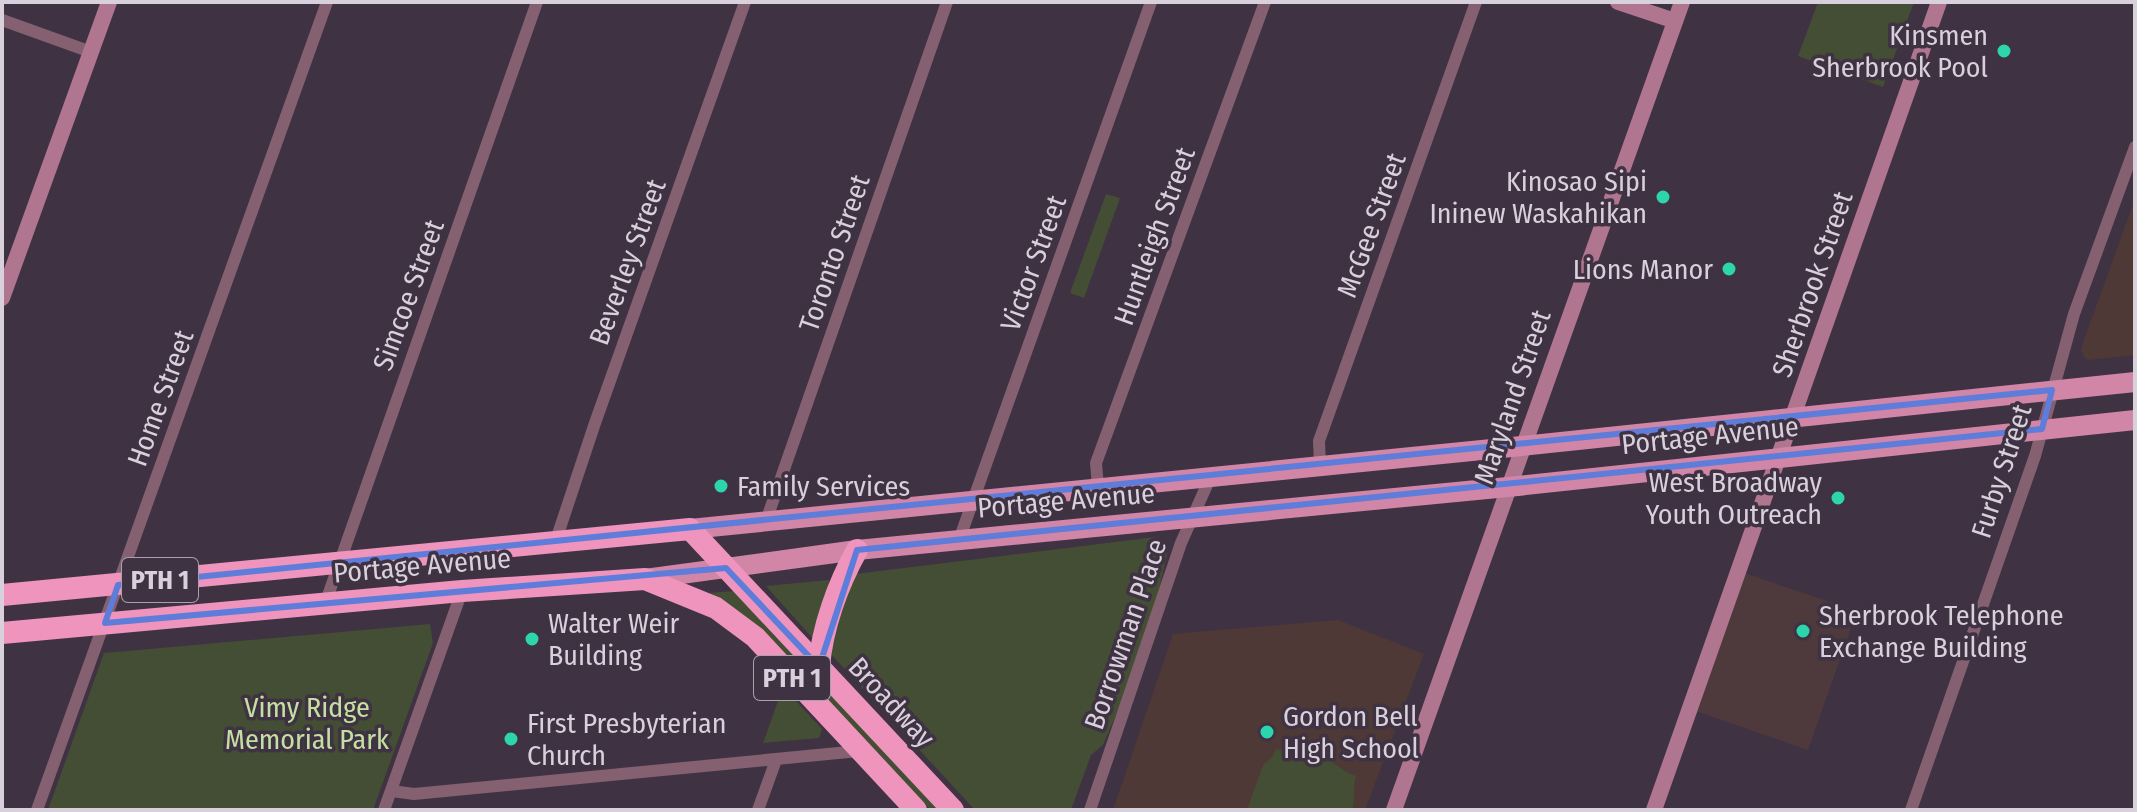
<svg xmlns="http://www.w3.org/2000/svg" width="2137" height="812" viewBox="0 0 2137 812" font-family="'Fira Sans Condensed',sans-serif">
<style>
.industrial{fill:#4e393c}
.education{fill:#4e3937}
.green{fill:#434e34}
.lines{fill:none;stroke-linecap:round;stroke-linejoin:round}
.street{stroke:#856070;stroke-width:12}
.secondary{stroke:#b0758f;stroke-width:16}
.primary{stroke:#d185a7;stroke-width:20}
.highway{stroke:#ee94bd;stroke-width:22}
.marked{fill:none;stroke:#5e7cd9;stroke-width:6;stroke-linejoin:round}
.poi-dot{fill:#2cd5ab;stroke:#3f3243;stroke-width:3}
.labels{text-anchor:middle;stroke-width:7;stroke-linejoin:round;paint-order:stroke}
.shield{fill:#3f3243;stroke:#aaa1ad;stroke-width:2}
.shield-label{font-size:26px;font-weight:bold;fill:#d8d0db}
.poi-label{font-size:28px;fill:#d8d0db;stroke:#3f3243;text-anchor:start}
.street-label{font-size:28px;fill:#d8d0db;stroke:#3f3243}
.park-label{font-size:28px;fill:#c4e0a1;stroke:#3f3243}
</style>
<rect width="100%" height="100%" fill="#3f3243"/>
<path class="industrial" d="M1738 571 1857 611 1808 750 1690 709Z"/>
<g class="education">
<path d="M2135 199V355L2088 360 2084 357 2081 350 2084 340Z"/>
<path d="M1338 620 1424 654 1365 810H1113L1173 634Z"/>
</g>
<g class="green">
<path d="M1818 2H1914L1883 87 1798 56Z"/>
<path d="M1106 194 1120 198 1084 298 1070 293Z"/>
<path d="M1155 537 1168 550 1147 643 1103 745 1091 755 1071 810H975L828 651 855 574Z"/>
<path d="M829 580 831 597 817 643 766 586Z"/>
<path d="M734 591 942 810H931L732 607 709 593Z"/>
<path d="M430 624 433 643 373 810H48L104 653Z"/>
<path d="M783 687 822 729 819 738 763 743Z"/>
<path d="M1294 748C1325 747 1332 768 1356 776 1352 788 1356 798 1352 810H1247L1263 765 1273 756 1276 749 1284 751Z"/>
</g>
<g class="lines">
<g class="street">
<path d="M2 20 91 52"/>
<path d="M1320 465 1319 441 1476 2"/>
<path d="M1098 487 1096 463 1265 2"/>
<path d="M766 521 947 2"/>
<path d="M556 540 595 423 745 2"/>
<path d="M959 540 1151 2"/>
<path d="M325 604 537 2"/>
<path d="M392 791 414 794 859 751"/>
<path d="M37 810 327 2"/>
<path d="M384 810 462 591"/>
<path d="M758 810 776 760"/>
<path d="M1090 810 1181 543 1211 476"/>
<path d="M1911 810 2035 456 2074 314 2135 147"/>
</g>
<g class="secondary">
<path d="M1618 2 1675 21"/>
<path d="M2 298 109 2"/>
<path d="M1394 810 1682 2"/>
<path d="M1654 810 1939 2"/>
</g>
<g class="primary">
<path d="M690 529 1522 446 2135 382"/>
<path d="M645 579 857 550 1508 487 2135 420"/>
</g>
<g class="highway">
<path d="M2 595 690 529 953 810"/>
<path d="M2 633 462 591 645 579 716 608 755 637 916 810"/>
<path d="M819 667C822 628 838 584 857 550"/>
</g>
</g>
<path class="marked" d="M2052 390 2042 429 857 550 819 667 726 568 105 623 118 585Z"/>
<g class="poi-dot">
<circle cx="2004" cy="51" r="8"/>
<circle cx="1663" cy="197" r="8"/>
<circle cx="1729" cy="269" r="8"/>
<circle cx="721" cy="486" r="8"/>
<circle cx="1838" cy="498" r="8"/>
<circle cx="1803" cy="631" r="8"/>
<circle cx="532" cy="639" r="8"/>
<circle cx="1267" cy="732" r="8"/>
<circle cx="511" cy="739" r="8"/>
</g>
<g class="labels">
<g class="shield">
<rect x="122" y="558" width="76" height="44" rx="6"/>
<rect x="754" y="656" width="76" height="44" rx="6"/>
</g>
<g class="shield-label">
<text x="160" y="589">PTH 1</text>
<text x="792" y="687">PTH 1</text>
</g>
<g class="poi-label">
<text x="1988" y="45" text-anchor="end">Kinsmen<tspan x="1988" dy="32">Sherbrook Pool</tspan></text>
<text x="1647" y="191" text-anchor="end">Kinosao Sipi<tspan x="1647" dy="32">Ininew Waskahikan</tspan></text>
<text x="1713" y="279" text-anchor="end">Lions Manor</text>
<text x="1822" y="492" text-anchor="end">West Broadway<tspan x="1822" dy="32">Youth Outreach</tspan></text>
<text x="737" y="496">Family Services</text>
<text x="1819" y="625">Sherbrook Telephone<tspan x="1819" dy="32">Exchange Building</tspan></text>
<text x="548" y="633">Walter Weir<tspan x="548" dy="32">Building</tspan></text>
<text x="1283" y="726">Gordon Bell<tspan x="1283" dy="32">High School</tspan></text>
<text x="527" y="733">First Presbyterian<tspan x="527" dy="32">Church</tspan></text>
</g>
<g class="street-label">
<text transform="translate(1371 225) rotate(-70)" y="10">McGee Street</text>
<text transform="translate(1154 236) rotate(-70)" y="10">Huntleigh Street</text>
<text transform="translate(834 253) rotate(-71)" y="10">Toronto Street</text>
<text transform="translate(627 262) rotate(-70)" y="10">Beverley Street</text>
<text transform="translate(1033 263) rotate(-70)" y="10">Victor Street</text>
<text transform="translate(1812 284) rotate(-71)" y="10">Sherbrook Street</text>
<text transform="translate(408 295) rotate(-70)" y="10">Simcoe Street</text>
<text transform="translate(1512 397) rotate(-71)" y="10">Maryland Street</text>
<text transform="translate(160 398) rotate(-70)" y="10">Home Street</text>
<text transform="translate(1710 435) rotate(-6)" y="10">Portage Avenue</text>
<text transform="translate(2001 471) rotate(-72)" y="10">Furby Street</text>
<text transform="translate(1066 500) rotate(-5)" y="10">Portage Avenue</text>
<text transform="translate(422 565) rotate(-5)" y="10">Portage Avenue</text>
<text transform="translate(1125 634) rotate(-71)" y="10">Borrowman Place</text>
<text transform="translate(892 702) rotate(47)" y="10">Broadway</text>
</g>
<g class="park-label">
<text x="307" y="717">Vimy Ridge<tspan x="307" dy="32">Memorial Park</tspan></text>
</g>
</g>
<rect width="2137" height="812" fill="none" stroke="#d8d0db" stroke-width="8"/>
</svg>
